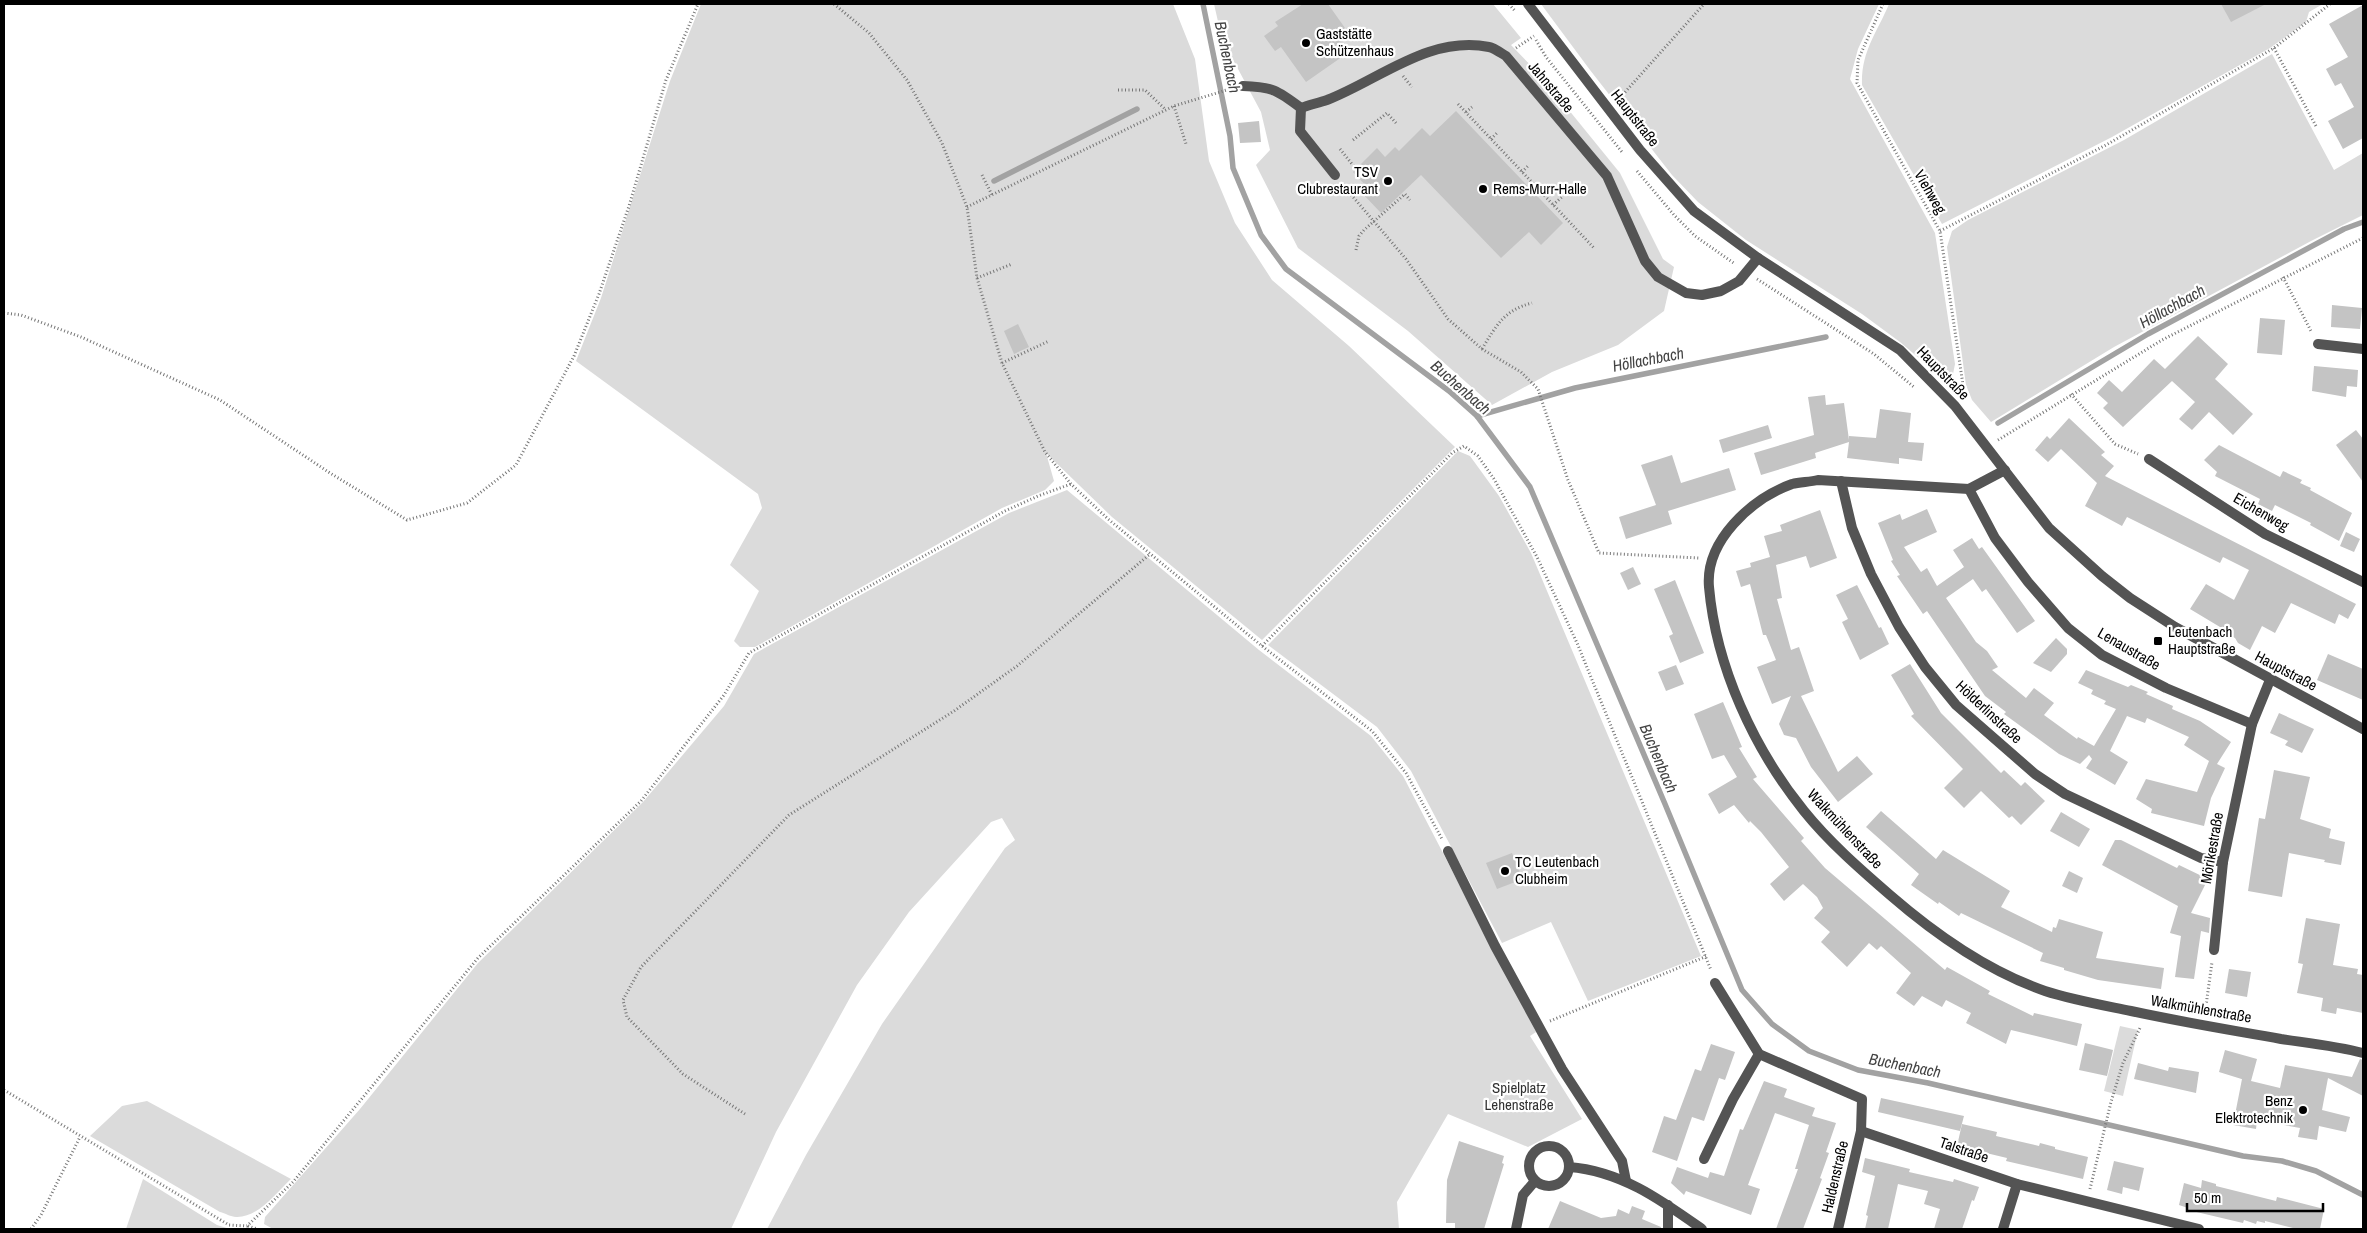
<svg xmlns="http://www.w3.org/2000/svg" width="2367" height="1233" viewBox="0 0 2367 1233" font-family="'Archivo Narrow',sans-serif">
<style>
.green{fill:#dbdbdb}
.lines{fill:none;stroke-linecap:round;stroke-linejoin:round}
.stream{stroke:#a2a2a2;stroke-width:5.5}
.building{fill:#c4c4c4}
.path{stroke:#767676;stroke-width:3;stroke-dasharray:1 2.5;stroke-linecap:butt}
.service{stroke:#545454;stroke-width:10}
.minor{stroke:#545454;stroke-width:10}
.tertiary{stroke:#545454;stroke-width:10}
.poi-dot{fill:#000;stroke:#fff;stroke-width:2}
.labels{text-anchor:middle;stroke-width:4.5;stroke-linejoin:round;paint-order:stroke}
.poi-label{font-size:15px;fill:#000;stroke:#fff;text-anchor:start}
.street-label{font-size:15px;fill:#000;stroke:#fff}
.park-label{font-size:15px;fill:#323232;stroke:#fff}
.water-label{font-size:16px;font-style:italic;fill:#434343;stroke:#fff}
</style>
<rect width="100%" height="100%" fill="#fff"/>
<g class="green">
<path d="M701 4H1173L1195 59 1209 161 1235 223 1272 280 1349 346 1455 447 1262 640 1112 517 1046 453 1054 481 1045 490 1002 508 755 647H740L734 641 759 591 730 565 762 508 758 494 576 361 601 298 670 81Z"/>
<path d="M1214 4H1493L1521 38 1511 45 1542 77 1620 173 1663 259 1674 267 1664 311 1618 345 1552 372 1492 405 1408 331 1298 248 1256 165 1270 150 1261 112 1222 39Z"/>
<path d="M1541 4H1879L1858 49 1850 79 1935 233 1955 364 1953 374 1945 377 1940 376 1900 342 1862 314 1746 240 1698 202 1672 175 1590 70Z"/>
<path d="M1889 4H2323L2309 12 2306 22 2270 48 2112 137 1942 224 1862 85C1861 51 1877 33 1889 4Z"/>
<path d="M2272 54 2334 170 2363 153V215L2311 241 2114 347 1991 422 1972 400 1966 385 1947 247 1952 231 1968 220 2124 140Z"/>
<path d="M1458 451 1470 456 1499 496 1531 553 1701 956 1588 1001 1551 922 1502 943 1411 771 1377 727 1268 645Z"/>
<path d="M1067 490 1259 650 1371 736 1403 776 1536 1032 1530 1036 1582 1119 1528 1147 1448 1114 1397 1202 1399 1229H767L806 1155 882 1024 1005 848 1015 840 1002 818 991 822 909 912 857 985 776 1132 731 1229H273L264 1224 265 1217 360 1109 478 963 643 802 724 706 754 654 1009 513Z"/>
<path d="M2120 1026 2138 1030 2123 1096 2104 1091Z"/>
<path d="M147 1101 291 1179C277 1192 258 1218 236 1217 231 1217 225 1213 220 1212L90 1136 122 1106Z"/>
<path d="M143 1179 217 1225 230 1229H126Z"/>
</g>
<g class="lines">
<g class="stream">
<path d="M1203 4 1230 136 1233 168 1261 235 1286 269 1449 391 1477 416 1530 487 1665 804 1742 990 1772 1024 1809 1051 1858 1070 1928 1083 2243 1156 2282 1161 2316 1171 2363 1195"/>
<path d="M994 181 1137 109"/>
<path d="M1477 416 1575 388 1826 337"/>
<path d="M1998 423 2148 334 2344 229 2363 222"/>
</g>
</g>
<g class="building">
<path d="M1303 4H1328L1345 28 1337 34 1349 52 1306 82 1281 47 1275 51 1264 36 1278 26 1275 22Z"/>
<path d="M2221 4H2266L2231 22Z"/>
<path d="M2363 5V138L2343 149 2328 121 2354 107 2341 83 2335 86 2326 69 2348 57 2329 24Z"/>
<path d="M1456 111 1563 223 1541 245 1529 232 1501 258 1421 175 1381 213 1362 193 1367 187 1353 172 1377 148 1385 157 1395 147 1399 151 1422 128 1430 136Z"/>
<path d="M1259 121 1261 142 1240 143 1238 123Z"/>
<path d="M2332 305 2362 308 2360 329 2331 327Z"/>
<path d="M2260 318 2285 320 2282 355 2257 353Z"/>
<path d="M1018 324 1029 347 1014 354 1004 331Z"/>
<path d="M2198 336 2228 364 2215 379 2253 414 2233 435 2209 412 2192 430 2179 419 2195 402 2172 381 2123 427 2103 408 2108 403 2097 393 2109 380 2122 392 2154 359 2165 369Z"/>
<path d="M2314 366 2358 370 2357 387 2347 386 2346 397 2312 391Z"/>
<path d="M1825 395 1826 405 1844 403 1849 440V436L1876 438 1880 409 1911 413 1908 442 1924 443 1922 461 1899 458V464L1847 458 1849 442 1815 453 1816 458 1761 475 1754 453 1814 435 1808 397Z"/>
<path d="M2069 418 2105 452 2101 455 2114 466 2105 476 2356 604 2348 619 2339 614 2335 624 2291 603 2275 633 2262 626 2250 650 2238 643 2235 638 2224 632 2225 630 2190 609 2206 584 2234 600 2249 570 2223 557 2220 563 2127 517 2122 526 2085 506 2097 483 2061 449 2048 462 2035 450 2047 436 2050 439Z"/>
<path d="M1768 425 1772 438 1723 453 1719 440Z"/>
<path d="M2356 430 2363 439V482L2336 445Z"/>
<path d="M2219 445 2280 477 2283 471 2302 480 2300 483 2311 488 2310 490 2352 513 2339 541 2310 525 2311 523 2275 505 2272 511 2258 504 2260 499 2215 476 2217 472 2204 460Z"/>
<path d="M1672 455 1681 483 1729 468 1736 490 1668 511 1672 524 1626 539 1619 517 1656 505 1641 465Z"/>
<path d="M1927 509 1937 532 1904 547 1921 572 1927 568 1937 586 1964 567 1953 550 1972 538 1979 549 1982 547 2035 621 2017 633 1986 589 1982 592 1973 579 1946 598 1976 642 1987 651 1998 667 1992 670 2026 698 2034 688 2054 703 2044 715 2077 739 2078 737 2094 746 2116 709 2104 704 2106 701 2091 694 2093 690 2078 683 2086 670 2128 687 2131 685 2148 692 2146 694 2173 706 2172 709 2200 721 2231 742 2217 764 2225 768 2211 798 2204 826 2151 813 2152 809 2136 799 2146 779 2197 792 2209 761 2184 745 2189 737 2147 718 2145 723 2127 716 2110 751 2128 762 2115 785 2086 768 2092 759 2089 755 2080 764 2059 754 2004 714 2006 712 1985 696 1927 611 1923 614 1897 576 1900 575 1891 561 1893 560 1878 523 1900 514 1902 520Z"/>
<path d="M1820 510 1837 558 1810 568 1806 556 1776 565 1782 598 1777 599 1791 650 1799 647 1814 691 1801 696 1838 772 1857 756 1873 774 1838 802 1811 767 1796 738 1784 735 1779 724 1791 696 1772 704 1757 667 1776 660 1766 635H1763L1750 584 1741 587 1736 571 1751 567 1750 563 1770 557 1764 536 1782 531 1780 525Z"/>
<path d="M2346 532 2360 539 2354 552 2340 546Z"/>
<path d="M1633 567 1641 584 1628 590 1620 573Z"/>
<path d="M1675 580 1704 653 1680 663 1669 636 1673 634 1654 589Z"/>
<path d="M1857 585 1879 628 1881 627 1889 644 1860 660 1842 622 1848 619 1836 595Z"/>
<path d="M2056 638 2067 649V654L2051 672 2033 663Z"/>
<path d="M2328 654 2363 669V700L2317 680Z"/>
<path d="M1910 664 1941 713 2001 773 2004 770 2021 786 2025 782 2045 801 2021 825 2012 816 2009 818 1981 791 1964 808 1944 788 1963 769 1911 716 1914 714 1891 675Z"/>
<path d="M1676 665 1684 684 1666 691 1658 672Z"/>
<path d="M1723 702 1742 747 1739 748 1757 777 1753 779 1804 838 1801 841 1825 868 1945 970 1947 967 1990 991 1988 994 2033 1016 2034 1013 2082 1024 2077 1046 2011 1030 2006 1044 1966 1023 1971 1013 1946 1000 1942 1007 1922 996 1914 1006 1896 993 1911 973 1881 946 1877 950 1869 943 1847 967 1821 942 1830 932 1814 918 1823 908 1817 897 1803 884 1784 901 1770 884 1789 867 1761 832 1750 821 1749 823 1734 805 1719 814 1708 794 1737 777 1724 755 1712 759 1694 714Z"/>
<path d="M2279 713 2314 729 2302 753 2285 745 2288 741 2270 733Z"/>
<path d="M2274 770 2310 777 2300 819 2331 829 2329 838 2345 842 2341 865 2324 862 2325 860 2289 853 2282 897 2248 891 2259 818 2265 819Z"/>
<path d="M1881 811 1936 859 1943 850 2010 891 2001 907 2052 932 2053 927 2056 928 2059 919 2103 932 2096 958 2164 968 2161 989 2098 980 2064 970V968L2040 961 2043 953 1961 913 1959 916 1939 902 1938 904 1911 885 1919 874 1866 827Z"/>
<path d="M2061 812 2090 829 2079 847 2050 831Z"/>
<path d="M2115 840H2121L2177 868 2179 865 2208 879 2191 913 2210 918 2209 933 2201 931 2194 979 2175 977 2181 936 2170 933 2178 906 2102 865Z"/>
<path d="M1512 853 1523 879 1497 889 1486 863Z"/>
<path d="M2069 871 2083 878 2077 893 2062 886Z"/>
<path d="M2306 918 2340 924 2333 965 2358 969 2357 974 2363 975V1013L2337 1008 2336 1014 2321 1011 2323 998 2297 993 2303 964 2298 963Z"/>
<path d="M2229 969 2251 972 2247 997 2225 993Z"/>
<path d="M2085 1043 2113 1050 2107 1076 2079 1070Z"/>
<path d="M1711 1044 1735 1052 1725 1080 1719 1078 1704 1121 1692 1117 1677 1161 1652 1152 1664 1116 1676 1120 1695 1069 1701 1071Z"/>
<path d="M2225 1050 2257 1059 2251 1081 2280 1088 2285 1065 2352 1077 2360 1059 2363 1060V1096L2328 1078 2322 1110 2350 1117 2346 1132 2319 1126 2317 1140 2298 1137 2300 1128 2257 1120 2256 1129 2233 1125 2242 1079 2248 1081 2219 1072Z"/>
<path d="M2138 1063 2168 1071 2169 1067 2199 1072 2196 1093 2134 1079Z"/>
<path d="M1764 1081 1787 1089 1784 1097 1815 1108 1812 1116 1836 1123 1826 1152 1829 1153 1820 1178 1822 1179 1803 1229H1776L1798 1169H1795L1809 1125 1775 1113 1748 1185 1760 1189 1751 1215 1686 1191 1684 1195 1671 1183 1677 1167 1708 1178 1710 1172 1724 1176 1740 1129 1743 1130Z"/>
<path d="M1881 1098 1964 1116 1960 1131 1878 1112Z"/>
<path d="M1962 1124 1997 1132 1996 1136 2039 1146 2040 1143 2055 1147V1149L2088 1157 2083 1179 2006 1161 2007 1158 1957 1146Z"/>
<path d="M1459 1141 1504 1156 1502 1163 1504 1164 1484 1229H1455V1223H1446L1447 1180Z"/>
<path d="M1865 1158 1910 1169 1909 1172 1953 1182 1954 1179 1979 1187 1974 1201 1972 1200 1962 1229H1934L1940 1209 1924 1204 1928 1191 1898 1184 1888 1229H1865L1868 1216 1866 1215 1875 1176 1862 1172Z"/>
<path d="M2114 1161 2144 1168 2139 1191 2123 1187 2122 1194 2107 1190Z"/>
<path d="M2202 1180 2216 1184V1186L2276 1201 2277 1197 2324 1209 2320 1229H2297L2265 1221V1223L2257 1221 2256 1224 2244 1220 2243 1223 2188 1210V1208L2179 1205 2184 1183 2201 1188Z"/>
<path d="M1560 1201 1601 1218 1616 1216 1618 1209 1629 1214 1632 1206 1645 1211 1642 1219 1661 1227V1229H1548Z"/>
</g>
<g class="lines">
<g class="path">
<path d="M834 4 869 33 907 80 942 143 967 207 977 278 1002 363 1045 452 1071 484 1108 519 1262 646 1372 731 1406 773 1442 839"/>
<path d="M1509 4 1515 11"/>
<path d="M1883 4 1858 60 1857 83 1940 231 1963 385 1960 394"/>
<path d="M1536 40 1546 57 1622 152"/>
<path d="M1516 48 1534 36"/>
<path d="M2274 48 2317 128"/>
<path d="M1403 76 1412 87"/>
<path d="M1118 90H1145L1166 110"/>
<path d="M1618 100 1704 4"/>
<path d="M1458 104 1595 249"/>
<path d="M1174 106 1186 144"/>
<path d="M1466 112 1472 107"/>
<path d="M1491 139 1498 132"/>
<path d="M1353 140 1387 113 1396 123"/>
<path d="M1340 149 1356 169"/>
<path d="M1637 171 1674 215 1695 236 1735 264"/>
<path d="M1522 172 1529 165"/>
<path d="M982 175 992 195"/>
<path d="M1342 184 1406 259 1448 319 1482 349 1521 372 1538 389 1568 480 1599 553 1699 558"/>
<path d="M1553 205 1563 196"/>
<path d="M967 207 1174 106 1230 89"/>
<path d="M1940 231 2106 145 2274 48 2330 4"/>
<path d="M1356 250 1359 236 1364 230 1405 194 1410 200"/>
<path d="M2283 277 2312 333"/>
<path d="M977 278 1012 264"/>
<path d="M1757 279 1874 354 1914 387"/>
<path d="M4 313 21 315 81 337 220 400 330 473 407 520 467 503 516 465 574 356 599 294 629 206 666 80 698 4"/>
<path d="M1482 349C1496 326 1504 310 1532 303"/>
<path d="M1002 363 1049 341"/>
<path d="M2071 394 2115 444 2138 454"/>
<path d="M1998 440 2162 340 2363 238"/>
<path d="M1262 646 1452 453 1464 446 1478 456 1494 479 1537 557 1577 643 1711 970"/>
<path d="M2205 1013 2212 962"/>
<path d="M1550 1021 1707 956"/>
<path d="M4 1090 229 1225 247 1226 293 1182 478 958 641 801 724 695 749 653 1005 511 1038 496 1071 484"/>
<path d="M745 1114 683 1074 627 1017 623 1000 641 967 789 815 954 711 1017 666 1150 554"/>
<path d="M2090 1189 2111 1102 2123 1063 2141 1026"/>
<path d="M248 1226 257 1229"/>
<path d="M31 1229 41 1215 80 1137"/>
</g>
<g class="service">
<path d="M1243 86C1273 87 1277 90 1301 108"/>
<path d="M1301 108C1309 105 1318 103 1327 100 1379 80 1429 35 1489 47 1494 48 1501 53 1506 56L1607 176 1645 261 1658 277 1686 293 1702 295 1721 291 1739 281 1758 258"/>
<path d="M1301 108 1300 131 1335 175"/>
<path d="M1448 851 1495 946 1562 1069 1622 1161 1626 1181"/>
</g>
<g class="minor">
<path d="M2318 344 2363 349"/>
<path d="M2149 459 2265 534 2363 582"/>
<path d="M2005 470 1969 489 1818 480C1810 482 1800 482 1792 484 1751 499 1705 541 1709 587 1716 667 1754 749 1804 811 1829 842 1860 869 1890 895 1935 934 1987 971 2045 991 2073 1000 2102 1005 2131 1011 2181 1022 2231 1030 2281 1039 2308 1043 2337 1046 2363 1053"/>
<path d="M1841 481 1852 528 1871 574 1899 627 1925 667 1956 705 2035 774 2065 794 2201 858 2223 862"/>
<path d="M1969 489 1995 538 2028 582 2068 628 2102 655 2166 688 2252 724"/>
<path d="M2214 950 2223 862 2252 724 2270 680"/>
<path d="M1715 983 1759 1054 1862 1099 1861 1131 2017 1184 2199 1229"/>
<circle cx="1549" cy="1166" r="20"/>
<path d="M1704 1159 1733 1099 1759 1054"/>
<path d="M1569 1167C1621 1171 1661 1200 1702 1229"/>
<path d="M1516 1229 1523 1195 1535 1181"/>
<path d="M1668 1229V1205"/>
<path d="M1838 1229 1861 1131"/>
<path d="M2003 1229 2017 1184"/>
</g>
<path class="tertiary" d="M1528 4 1640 150 1694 211 1758 258 1900 350 1955 406 2049 528 2102 576 2130 598 2175 627 2363 729"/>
</g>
<g class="poi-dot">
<circle cx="1306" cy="43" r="5"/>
<circle cx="1388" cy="181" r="5"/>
<circle cx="1483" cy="189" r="5"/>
<rect x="2153" y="636" width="10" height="10" rx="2.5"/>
<circle cx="1505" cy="871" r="5"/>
<circle cx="2303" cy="1110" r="5"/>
</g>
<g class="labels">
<g class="poi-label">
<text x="1316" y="39">Gaststätte<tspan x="1316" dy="17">Schützenhaus</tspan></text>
<text x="1378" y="177" text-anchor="end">TSV<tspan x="1378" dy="17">Clubrestaurant</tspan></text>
<text x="1493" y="194">Rems-Murr-Halle</text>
<text x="2168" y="637">Leutenbach<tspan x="2168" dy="17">Hauptstraße</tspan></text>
<text x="1515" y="867">TC Leutenbach<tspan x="1515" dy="17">Clubheim</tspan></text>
<text x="2293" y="1106" text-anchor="end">Benz<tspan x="2293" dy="17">Elektrotechnik</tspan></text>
</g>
<g class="street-label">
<text transform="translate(1551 87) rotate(50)" y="5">Jahnstraße</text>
<text transform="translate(1635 118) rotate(52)" y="5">Hauptstraße</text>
<text transform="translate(1930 192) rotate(60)" y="5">Viehweg</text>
<text transform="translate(1943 373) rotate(46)" y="5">Hauptstraße</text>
<text transform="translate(2261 512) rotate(30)" y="5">Eichenweg</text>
<text transform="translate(2129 649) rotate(30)" y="5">Lenaustraße</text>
<text transform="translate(2286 671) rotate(28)" y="5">Hauptstraße</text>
<text transform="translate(1989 712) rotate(43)" y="5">Hölderlinstraße</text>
<text transform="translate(1845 829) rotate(47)" y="5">Walkmühlenstraße</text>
<text transform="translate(2212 848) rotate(-80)" y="5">Mörikestraße</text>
<text transform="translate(2201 1009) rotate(10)" y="5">Walkmühlenstraße</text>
<text transform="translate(1964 1150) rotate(19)" y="5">Talstraße</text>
<text transform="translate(1835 1177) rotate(-77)" y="5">Haldenstraße</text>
</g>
<g class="park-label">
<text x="1519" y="1093">Spielplatz<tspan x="1519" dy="17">Lehenstraße</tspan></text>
</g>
<g class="water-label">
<text transform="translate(1228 57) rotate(78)" y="6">Buchenbach</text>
<text transform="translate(2172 306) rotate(-29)" y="6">Höllachbach</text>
<text transform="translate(1648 359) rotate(-11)" y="6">Höllachbach</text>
<text transform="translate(1461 387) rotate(41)" y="6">Buchenbach</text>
<text transform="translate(1659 758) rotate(67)" y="6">Buchenbach</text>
<text transform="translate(1905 1065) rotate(11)" y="6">Buchenbach</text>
</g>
</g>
<rect width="2367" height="1233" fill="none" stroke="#000000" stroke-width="10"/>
<path d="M2187 1203v8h136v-8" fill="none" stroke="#000000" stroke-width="2.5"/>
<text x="2194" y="1203" font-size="15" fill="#000000" stroke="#ffffff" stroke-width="4" paint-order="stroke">50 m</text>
</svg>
